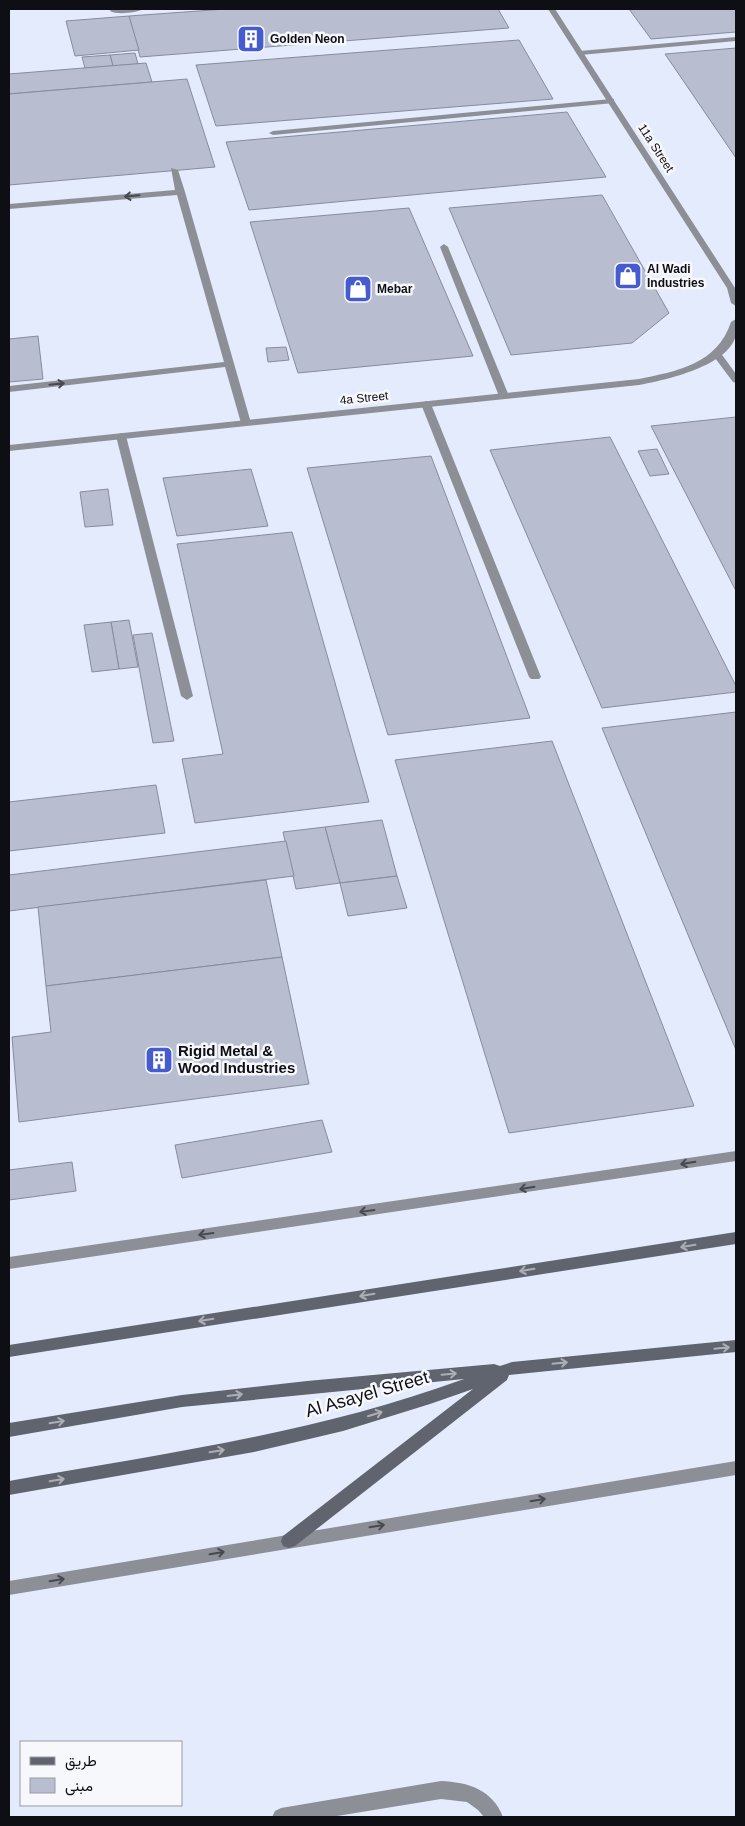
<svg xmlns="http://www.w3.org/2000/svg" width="745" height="1826" viewBox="0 0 745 1826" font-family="Helvetica,Vazirmatn,sans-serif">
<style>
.building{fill:#b8bed0;stroke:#868c9c}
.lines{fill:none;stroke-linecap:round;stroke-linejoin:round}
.lane{fill:#8d8f97;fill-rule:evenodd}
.street{fill:#8d8f97;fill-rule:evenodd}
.secondary{fill:#60646e;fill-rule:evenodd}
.oneway{stroke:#474950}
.oneway2{stroke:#acaeb5}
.labels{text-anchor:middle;stroke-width:5;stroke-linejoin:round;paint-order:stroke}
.far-poi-label{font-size:12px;font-weight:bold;fill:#0d0f15;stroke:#f7f8fc;text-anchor:start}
.far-street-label{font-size:12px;fill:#0d0f15;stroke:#f7f8fc}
.poi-label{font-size:15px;font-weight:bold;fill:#0d0f15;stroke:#f7f8fc;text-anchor:start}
.near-street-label{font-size:18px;fill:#0d0f15;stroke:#f7f8fc}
</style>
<rect width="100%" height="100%" fill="#e4ebfd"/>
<g class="building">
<path d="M226 9H498L509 28 140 57 129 16Z"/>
<path d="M629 9H736V32L651 39Z"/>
<path d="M129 16 139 50 75 56 66 21Z"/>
<path d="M519 40 553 99 216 126 196 65Z"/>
<path d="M736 48V158L665 54Z"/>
<path d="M135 53 138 64 113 66 110 55Z"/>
<path d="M110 55 113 66 85 68 82 57Z"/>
<path d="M146 63 152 82 9 94V74Z"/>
<path d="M187 79 215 167 9 185V94Z"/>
<path d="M567 112 606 177 249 210 226 142Z"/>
<path d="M602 195 669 313 632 343 511 355 449 208Z"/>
<path d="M409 208 473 356 298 373 250 222Z"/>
<path d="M38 336 43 379 9 382V339Z"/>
<path d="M286 347 289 360 268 362 266 348Z"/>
<path d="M736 417V591L651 426Z"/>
<path d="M610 437 736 686V692L602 708 490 450Z"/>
<path d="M657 449 669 474 650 476 638 451Z"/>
<path d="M431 456 530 718 388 735 307 468Z"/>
<path d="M251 469 268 526 177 536 163 478Z"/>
<path d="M108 489 113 525 85 527 80 492Z"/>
<path d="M292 532 369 802 195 823 182 759 223 754 177 544Z"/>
<path d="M129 620 138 667 119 669 111 622Z"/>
<path d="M111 622 119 669 92 672 84 625Z"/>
<path d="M152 633 174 741 153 743 133 635Z"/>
<path d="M736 712V1050L602 728Z"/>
<path d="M552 741 694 1106 509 1133 395 760Z"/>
<path d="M156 785 165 833 9 851V802Z"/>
<path d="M382 820 397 876 340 883 325 827Z"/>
<path d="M325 827 340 883 296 889 283 832Z"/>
<path d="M286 841 294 876 9 911V875Z"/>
<path d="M397 876 407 908 348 916 340 883Z"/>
<path d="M266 880 282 957 46 986 38 907Z"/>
<path d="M282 957 309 1084 19 1122 12 1037 51 1032 46 986Z"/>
<path d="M322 1120 332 1152 182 1178 175 1145Z"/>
<path d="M72 1162 76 1191 9 1200V1170Z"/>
</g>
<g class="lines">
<g class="lane">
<path d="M111 9H143C136 13 117 15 110 11Z"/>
<path d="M736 37V41L580 55 576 53 580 51Z"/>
<path d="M611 99H614V103L273 135 269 133 273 131Z"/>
<path d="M171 168 178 170 185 192 251 423 249 425H243L241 423 225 367 9 392V386L224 362 177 195 9 209V204L175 190Z"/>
<path d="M444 244 448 247 509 396 507 398 504 399 499 396 440 247Z"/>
<path d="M717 351 720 352 736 374V383L733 382 712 354Z"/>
<path d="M426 401 431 404 541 677 539 679H531L529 677 421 404Z"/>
<path d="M121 433 126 436 193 696 187 700 181 696 116 436Z"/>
<path d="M441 1781C468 1782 493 1790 503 1817H484L478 1810 467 1802 441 1799 331 1817H272L275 1811 281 1808Z"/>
</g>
<g class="street">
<path d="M548 9H555L735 288 736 306 731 303 727 288Z"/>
<path d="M736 319C736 324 737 330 736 335 729 366 666 380 639 385L9 451V445L639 379C678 371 717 364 731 322Z"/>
<path d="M736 1151V1161L9 1269V1257Z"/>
<path d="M736 1461V1475L9 1595V1581Z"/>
</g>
<g class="secondary">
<path d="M736 1232V1244L9 1357V1345Z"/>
<path d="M736 1340V1352L509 1375 507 1380 295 1546 289 1548 283 1546 281 1541 283 1536 473 1389 430 1404 343 1431 254 1452 9 1495V1481C162 1454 317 1433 464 1379L182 1407 9 1437V1423L182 1395 307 1381 494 1364 500 1366 512 1362Z"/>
</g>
</g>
<defs><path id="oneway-shaft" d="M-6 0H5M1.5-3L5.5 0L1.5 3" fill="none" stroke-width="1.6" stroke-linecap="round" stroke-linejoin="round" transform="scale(1.25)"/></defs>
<g class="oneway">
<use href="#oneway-shaft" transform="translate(132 196) rotate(175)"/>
<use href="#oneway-shaft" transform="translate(57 384) rotate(-6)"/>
<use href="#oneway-shaft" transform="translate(688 1163) rotate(171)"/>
<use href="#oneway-shaft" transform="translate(527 1188) rotate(171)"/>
<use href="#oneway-shaft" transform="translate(367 1211) rotate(172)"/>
<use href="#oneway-shaft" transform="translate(206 1234) rotate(172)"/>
<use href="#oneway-shaft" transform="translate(538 1500) rotate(-9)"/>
<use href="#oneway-shaft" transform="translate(377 1526) rotate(-9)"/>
<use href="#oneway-shaft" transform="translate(217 1553) rotate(-10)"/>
<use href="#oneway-shaft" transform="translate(57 1580) rotate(-9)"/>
</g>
<g class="oneway2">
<use href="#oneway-shaft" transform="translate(688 1246) rotate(171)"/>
<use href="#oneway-shaft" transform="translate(527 1270) rotate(171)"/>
<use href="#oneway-shaft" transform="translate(367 1295) rotate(171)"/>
<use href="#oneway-shaft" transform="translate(206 1320) rotate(171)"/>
<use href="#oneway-shaft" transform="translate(722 1348) rotate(-6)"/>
<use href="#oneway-shaft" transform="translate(560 1363) rotate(-6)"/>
<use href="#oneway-shaft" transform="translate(449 1374) rotate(-5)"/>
<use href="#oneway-shaft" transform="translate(235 1395) rotate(-7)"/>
<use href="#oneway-shaft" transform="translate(375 1414) rotate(-17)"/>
<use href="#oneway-shaft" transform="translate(57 1422) rotate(-9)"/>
<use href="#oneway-shaft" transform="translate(217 1451) rotate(-10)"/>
<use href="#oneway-shaft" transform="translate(57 1480) rotate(-10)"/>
</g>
<defs>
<symbol id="building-square" viewBox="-11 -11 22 22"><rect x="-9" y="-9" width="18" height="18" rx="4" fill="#465bcf" stroke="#f7f8fc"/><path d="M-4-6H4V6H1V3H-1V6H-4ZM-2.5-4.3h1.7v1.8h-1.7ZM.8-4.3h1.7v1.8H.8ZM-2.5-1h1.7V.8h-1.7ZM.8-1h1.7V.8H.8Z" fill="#fff"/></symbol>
<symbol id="shop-square" viewBox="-11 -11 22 22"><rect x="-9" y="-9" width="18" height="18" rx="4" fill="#465bcf" stroke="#f7f8fc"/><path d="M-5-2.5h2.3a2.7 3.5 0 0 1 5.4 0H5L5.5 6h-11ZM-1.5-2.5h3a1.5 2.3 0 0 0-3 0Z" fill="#fff"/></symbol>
</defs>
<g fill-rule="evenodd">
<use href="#building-square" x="235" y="23" width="32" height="32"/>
<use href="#shop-square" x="612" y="260" width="32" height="32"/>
<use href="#shop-square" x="342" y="273" width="32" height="32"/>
<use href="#building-square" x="143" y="1044" width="32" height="32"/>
</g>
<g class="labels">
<g class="far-poi-label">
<text x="270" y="43">Golden Neon</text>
<text x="647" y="273">Al Wadi<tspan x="647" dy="14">Industries</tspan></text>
<text x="377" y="293">Mebar</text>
</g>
<g class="far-street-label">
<text transform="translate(656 148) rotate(57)" y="4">11a Street</text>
<text transform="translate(364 398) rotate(-6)" y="4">4a Street</text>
</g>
<g class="poi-label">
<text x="178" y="1056">Rigid Metal &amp;<tspan x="178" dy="17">Wood Industries</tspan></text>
</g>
<g class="near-street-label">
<text transform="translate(367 1394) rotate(-16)" y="6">Al Asayel Street</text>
</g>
</g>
<rect width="745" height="1826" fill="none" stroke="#0d0f15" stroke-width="20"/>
<rect x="20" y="1741" width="162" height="65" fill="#f7f8fc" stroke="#999ba0"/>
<rect x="30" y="1757" width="25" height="8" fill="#60646e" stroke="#999ba0"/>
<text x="65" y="1766" font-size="15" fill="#0d0f15">طريق</text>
<rect x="30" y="1778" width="25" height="15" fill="#b8bed0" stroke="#999ba0"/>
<text x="65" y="1791" font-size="15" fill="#0d0f15">مبنى</text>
</svg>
